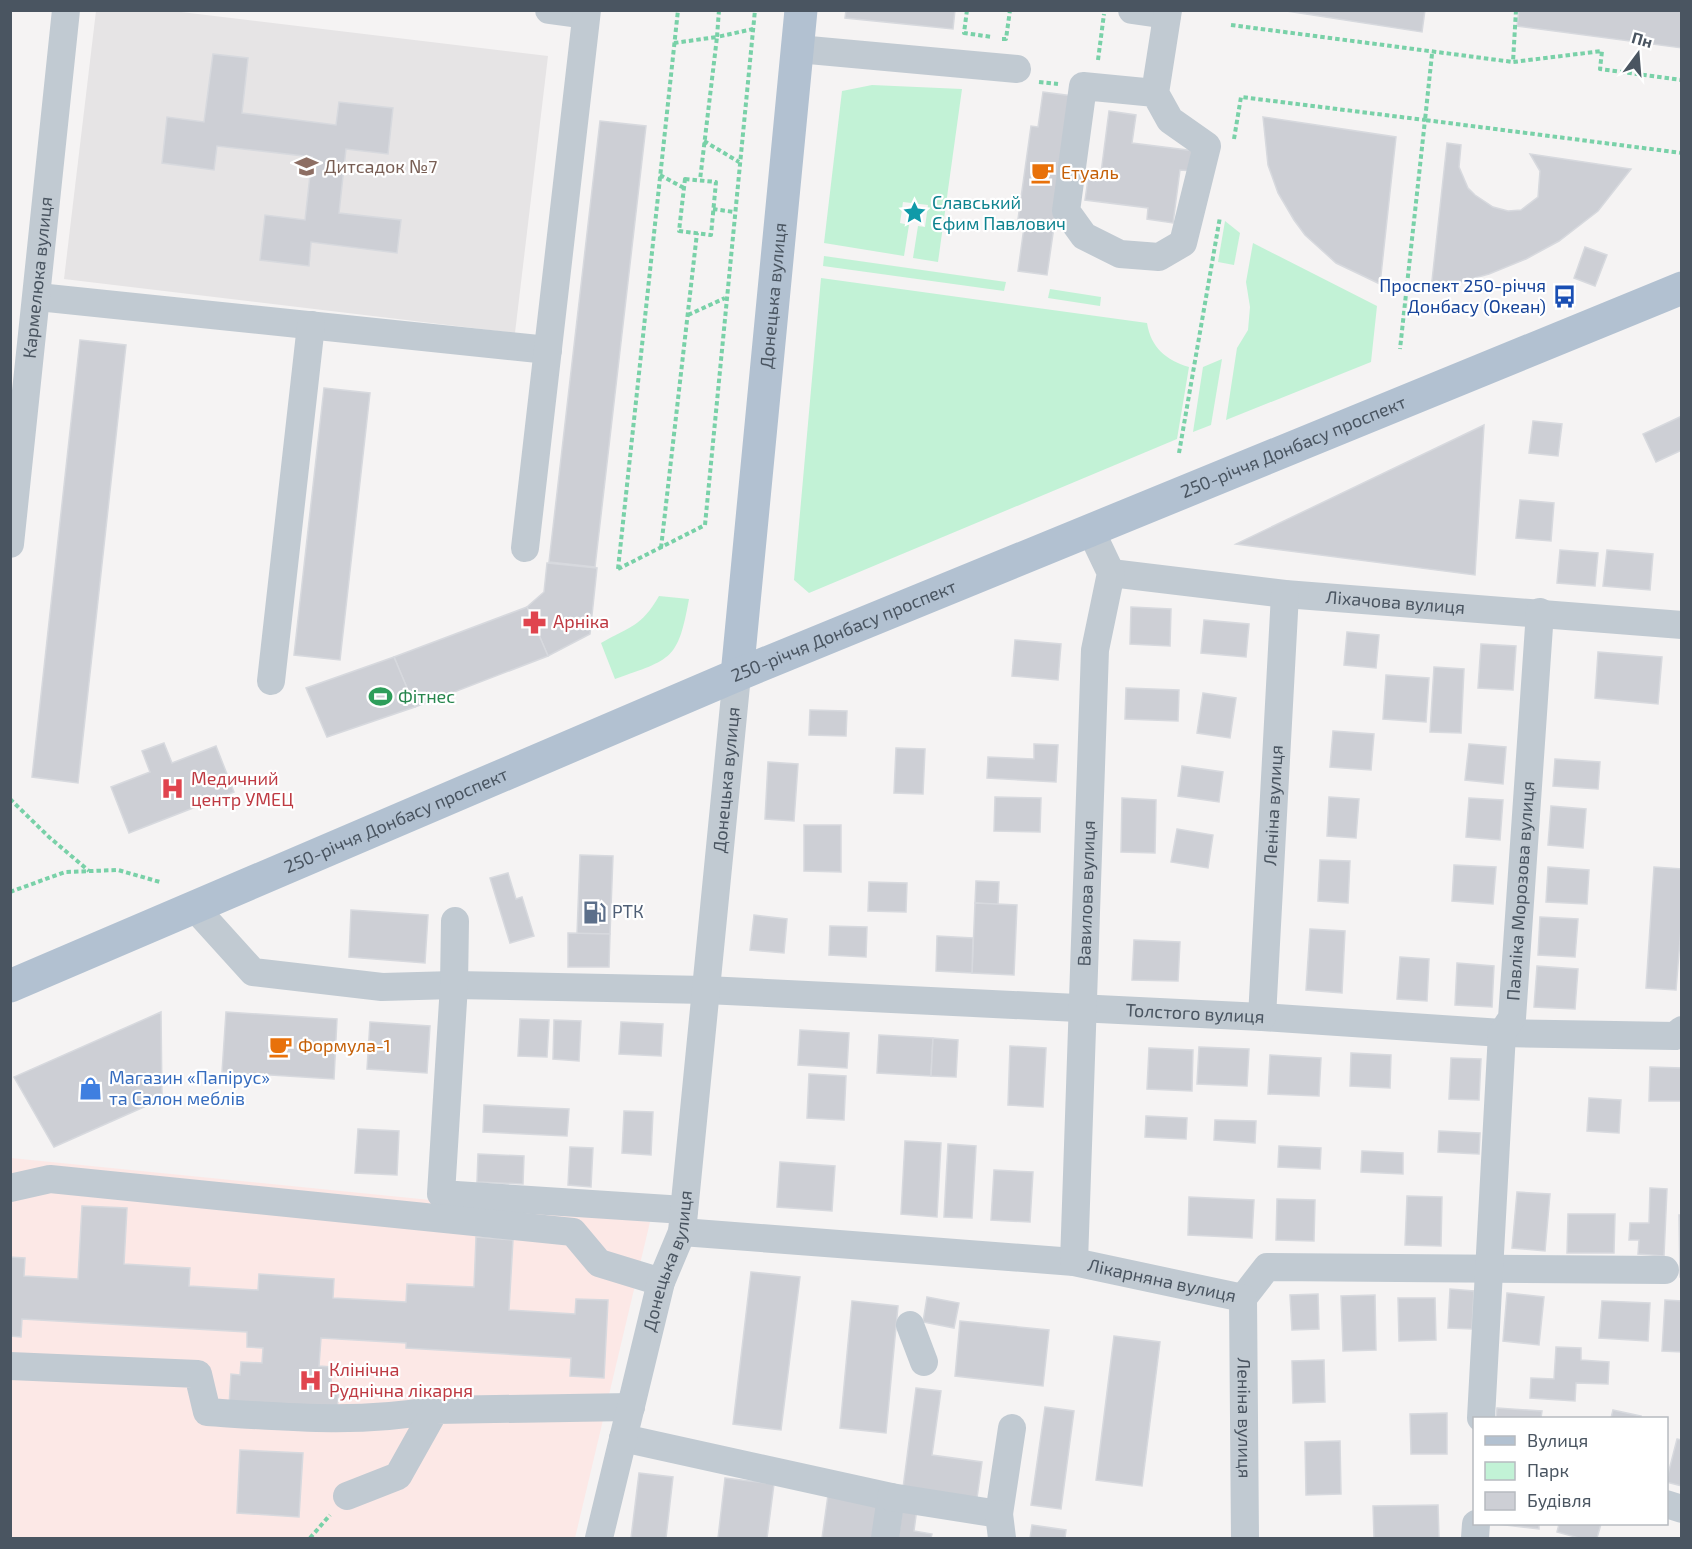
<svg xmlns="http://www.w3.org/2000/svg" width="1692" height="1549" viewBox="0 0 1692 1549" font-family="'Exo 2',sans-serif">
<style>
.education{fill:#e6e4e5}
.medical{fill:#fce8e6}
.green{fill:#c2f2d6}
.building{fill:#cdcfd5;stroke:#d7d9de;stroke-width:1.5}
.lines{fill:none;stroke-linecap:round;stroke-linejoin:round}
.path{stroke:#79d1a8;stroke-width:4;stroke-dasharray:4.5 3;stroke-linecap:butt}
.minor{stroke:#c1cad2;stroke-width:28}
.major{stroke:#b2c1d1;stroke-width:33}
.labels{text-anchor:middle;stroke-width:4.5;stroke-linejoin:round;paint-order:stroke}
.education-label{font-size:18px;fill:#785e54;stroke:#fff;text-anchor:start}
.food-label{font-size:18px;fill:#c56008;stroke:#fff;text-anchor:start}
.culture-label{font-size:18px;fill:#0d838f;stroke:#fff;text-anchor:start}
.street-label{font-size:18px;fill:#4a5561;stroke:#fff}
.transit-label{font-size:18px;fill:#164399;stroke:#fff;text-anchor:end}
.health-label{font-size:18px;fill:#be3a42;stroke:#fff;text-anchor:start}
.leisure-label{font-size:18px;fill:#27864d;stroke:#fff;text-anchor:start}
.service-label{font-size:18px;fill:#4e5e75;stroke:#fff;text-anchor:start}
.shop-label{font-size:18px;fill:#366cbe;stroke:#fff;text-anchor:start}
</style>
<rect width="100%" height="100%" fill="#f5f3f3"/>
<path class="education" d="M96 11H173L548 56 515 333 64 279Z"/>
<path class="medical" d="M11 1158 650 1222 575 1538H11Z"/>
<g class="green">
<path d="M872 85 962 89 938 262 913 258 918 226 925 227 928 205 903 202 900 223 909 225 904 256 824 243 842 91Z"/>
<path d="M1225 221 1240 233 1234 265 1218 262Z"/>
<path d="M1253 243 1377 306 1371 362 1226 420 1237 348 1248 330 1250 307 1246 282Z"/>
<path d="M824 256 1006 282 1004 291 823 266Z"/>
<path d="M821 278 1147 323C1151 348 1166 360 1189 367L1177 439 809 593 794 580Z"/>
<path d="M1050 289 1101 297 1100 306 1048 298Z"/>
<path d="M1222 359 1211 425 1193 432 1203 367Z"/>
<path d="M659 596 689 599C678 660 672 659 615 679L601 643C631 626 641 627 659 596Z"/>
</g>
<g class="building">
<path d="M846 10H955L953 29 845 18Z"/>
<path d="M1280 10H1425L1422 32Z"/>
<path d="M1519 10H1682V48L1517 26Z"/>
<path d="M213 54 248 58 242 113 336 125 339 102 393 108 388 154 346 149 339 213 401 220 397 253 311 242 309 266 260 260 265 215 305 220 312 157 217 146 214 170 162 163 167 117 204 122Z"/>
<path d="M1043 92 1073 96 1047 275 1018 271 1025 220 1018 219 1031 126 1038 127Z"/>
<path d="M1109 111 1136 115 1132 143 1195 151 1193 171 1180 170 1173 223 1147 219 1148 208 1085 200 1089 172 1101 173Z"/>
<path d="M1263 117 1396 137 1380 284 1336 263 1305 235 1294 220 1278 193 1268 165Z"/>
<path d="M600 121 646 126 595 567 549 562Z"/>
<path d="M1447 143 1461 145 1459 167 1468 188 1475 195 1493 207 1508 211 1521 210 1538 197 1540 171 1530 154 1631 169 1598 211 1559 241 1526 259 1489 274 1431 290Z"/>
<path d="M1585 247 1607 255 1595 286 1574 278Z"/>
<path d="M80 340 126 345 78 783 32 777Z"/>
<path d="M324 388 370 393 340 660 294 655Z"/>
<path d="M1682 416V450L1656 462 1643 434Z"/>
<path d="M1533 421 1562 424 1558 456 1529 453Z"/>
<path d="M1484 425 1475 575 1236 544Z"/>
<path d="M1520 500 1554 503 1551 541 1516 538Z"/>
<path d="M1560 550 1598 553 1595 586 1557 583Z"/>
<path d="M1607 550 1653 554 1650 590 1603 586Z"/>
<path d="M547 563 597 568 590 634 548 656 527 607 544 592Z"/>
<path d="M527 607 548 656 415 707 394 657Z"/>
<path d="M1131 607 1171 609 1170 646 1130 644Z"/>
<path d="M1204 620 1249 624 1246 657 1201 653Z"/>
<path d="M1347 632 1379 635 1376 668 1344 665Z"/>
<path d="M1015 640 1061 644 1058 680 1012 676Z"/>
<path d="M1481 644 1516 646 1513 690 1478 688Z"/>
<path d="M1598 652 1662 657 1658 704 1595 698Z"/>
<path d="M394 657 415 707 327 737 306 688Z"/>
<path d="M1434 667 1464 669 1461 733 1430 732Z"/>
<path d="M1386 675 1429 678 1426 722 1383 719Z"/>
<path d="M1126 688 1179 690 1178 721 1125 719Z"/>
<path d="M1203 693 1236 698 1230 738 1197 733Z"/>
<path d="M810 710 847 711 846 736 809 735Z"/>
<path d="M1333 731 1374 734 1371 770 1330 767Z"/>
<path d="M164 743 172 763 216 746 234 792 129 833 111 787 150 772 142 751Z"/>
<path d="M1034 744 1058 745 1056 782 987 778 988 757 1034 759Z"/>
<path d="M1469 744 1506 747 1503 784 1465 780Z"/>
<path d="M896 748 925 749 923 794 894 793Z"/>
<path d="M1555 759 1600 762 1598 789 1553 786Z"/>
<path d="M768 762 798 764 794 821 765 819Z"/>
<path d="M1182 766 1223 772 1219 802 1178 796Z"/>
<path d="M995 797 1041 798 1040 832 994 831Z"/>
<path d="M1329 797 1359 799 1356 838 1327 836Z"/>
<path d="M1122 798 1156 800 1155 853 1121 852Z"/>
<path d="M1469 798 1503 800 1500 840 1466 837Z"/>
<path d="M1551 806 1586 809 1583 848 1548 845Z"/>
<path d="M804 825H841V872L804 871Z"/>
<path d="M1177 829 1213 835 1208 868 1171 862Z"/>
<path d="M580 855 613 856 610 934H577Z"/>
<path d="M1320 860 1350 861 1348 903 1318 901Z"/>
<path d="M1454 865 1496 867 1493 904 1452 901Z"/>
<path d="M1548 867 1589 870 1587 904 1546 902Z"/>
<path d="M1654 867 1682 869V916L1676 990 1646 988Z"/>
<path d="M508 873 516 899 522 897 534 936 510 943 490 878Z"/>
<path d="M976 881 999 882 998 905 975 903Z"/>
<path d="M869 882 907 883 906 912 868 911Z"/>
<path d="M975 903 1017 905 1014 975 972 973Z"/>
<path d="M351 910 428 915 425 963 349 957Z"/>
<path d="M754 915 787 919 784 953 750 950Z"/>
<path d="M1540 917 1578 919 1575 957 1538 955Z"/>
<path d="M830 926 867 927 866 957 829 955Z"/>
<path d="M1310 929 1345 931 1342 993 1306 990Z"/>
<path d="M568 933 610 934 609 967H568Z"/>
<path d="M937 936 973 938 972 973 936 971Z"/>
<path d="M1134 940 1180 942 1178 981 1132 980Z"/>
<path d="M1400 957 1429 959 1427 1001 1397 999Z"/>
<path d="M1457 963 1494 966 1492 1007 1455 1005Z"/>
<path d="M1537 966 1578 969 1575 1009 1534 1007Z"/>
<path d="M161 1012 162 1099 54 1147 14 1077Z"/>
<path d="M226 1012 337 1019 334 1079 222 1072Z"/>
<path d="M520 1019 549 1020 547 1057 518 1056Z"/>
<path d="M554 1020 581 1021 579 1061 553 1059Z"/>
<path d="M370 1022 430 1026 427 1073 367 1069Z"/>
<path d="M621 1022 663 1024 661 1056 619 1054Z"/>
<path d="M800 1030 849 1033 847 1068 798 1065Z"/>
<path d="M879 1035 933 1038 931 1076 877 1073Z"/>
<path d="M933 1038 958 1040 956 1077 931 1076Z"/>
<path d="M1010 1046 1046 1048 1043 1107 1008 1105Z"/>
<path d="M1199 1047 1249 1049 1247 1086 1197 1084Z"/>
<path d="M1149 1048 1193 1050 1192 1091 1147 1089Z"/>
<path d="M1351 1053 1391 1055 1390 1088 1350 1086Z"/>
<path d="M1270 1055 1321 1058 1319 1096 1268 1094Z"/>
<path d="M1451 1058 1481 1059 1479 1100 1449 1099Z"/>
<path d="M1650 1067 1682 1068V1101H1649Z"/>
<path d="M809 1074 846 1076 844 1120 807 1118Z"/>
<path d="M1589 1098 1621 1100 1619 1133 1587 1131Z"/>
<path d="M484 1105 569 1109 567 1136 483 1132Z"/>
<path d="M624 1111 653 1112 651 1155 622 1153Z"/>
<path d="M1146 1116 1187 1118 1186 1139 1145 1137Z"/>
<path d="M1215 1120 1256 1121 1255 1143 1214 1140Z"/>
<path d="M358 1129 399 1131 397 1175 355 1173Z"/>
<path d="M1439 1131 1480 1133 1479 1154 1438 1152Z"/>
<path d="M905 1141 941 1143 937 1217 901 1214Z"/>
<path d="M948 1144 976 1146 972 1218 944 1217Z"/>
<path d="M1279 1146 1321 1148 1320 1169 1278 1167Z"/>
<path d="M570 1147 593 1148 591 1187 568 1185Z"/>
<path d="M1362 1151 1403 1153V1174L1361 1172Z"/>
<path d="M478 1154 524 1156 523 1184 477 1182Z"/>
<path d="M780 1162 835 1166 832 1211 777 1207Z"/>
<path d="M994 1170 1033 1172 1030 1222 991 1220Z"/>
<path d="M1650 1188 1667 1189 1664 1256 1638 1254 1639 1240H1629L1630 1223H1649Z"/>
<path d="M1517 1192 1550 1194 1545 1251 1512 1248Z"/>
<path d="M1407 1196 1442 1197 1441 1246 1405 1245Z"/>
<path d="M1189 1197 1254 1200 1252 1238 1188 1235Z"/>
<path d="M1277 1199 1315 1200 1314 1241 1276 1240Z"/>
<path d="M82 1206 127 1208 124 1264 190 1268 189 1286 258 1290 259 1274 334 1279 333 1298 406 1302 407 1284 474 1287 476 1237 513 1240 509 1310 575 1314 576 1299 608 1300 604 1378 570 1376 571 1358 406 1348V1343L321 1338 319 1366 332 1367 331 1384 339 1385 337 1412 229 1406 231 1374 240 1375 241 1362 262 1363 263 1348 247 1347V1332L22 1319 21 1337 10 1336V1257L25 1258 24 1276 78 1279Z"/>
<path d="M1568 1214H1615L1614 1253H1567Z"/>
<path d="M1679 1215H1682V1277H1680Z"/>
<path d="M751 1272 800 1277 781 1430 733 1424Z"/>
<path d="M1450 1289 1474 1291 1472 1329 1448 1328Z"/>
<path d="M1507 1293 1544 1297 1539 1345 1503 1341Z"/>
<path d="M1318 1294 1319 1329 1292 1330 1290 1295Z"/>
<path d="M1375 1295 1376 1350 1343 1351 1341 1296Z"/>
<path d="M927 1297 959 1303 954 1328 923 1322Z"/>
<path d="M1398 1298H1435L1436 1340 1399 1341Z"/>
<path d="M1665 1300 1682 1301V1352L1662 1351Z"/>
<path d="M852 1301 898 1306 886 1433 840 1428Z"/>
<path d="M1602 1301 1650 1303 1648 1341 1599 1338Z"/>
<path d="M960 1321 1049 1330 1043 1386 955 1376Z"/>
<path d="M1114 1336 1160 1342 1142 1486 1096 1480Z"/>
<path d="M1556 1347 1581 1348V1360L1609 1362 1608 1384 1576 1383 1575 1401 1530 1398 1531 1378 1554 1379Z"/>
<path d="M1324 1360 1325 1402 1293 1403 1292 1361Z"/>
<path d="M916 1388 941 1391 932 1455 982 1462 977 1498 903 1488Z"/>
<path d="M1045 1407 1074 1411 1061 1509 1031 1505Z"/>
<path d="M1497 1408 1542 1411 1541 1418H1496Z"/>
<path d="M1613 1410 1641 1416 1640 1418H1611Z"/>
<path d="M1447 1413V1454H1411L1410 1414Z"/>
<path d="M1677 1439 1682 1440V1486L1666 1482Z"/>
<path d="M1340 1441 1341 1494 1306 1495 1305 1442Z"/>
<path d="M240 1450 303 1453 299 1517 237 1513Z"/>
<path d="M639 1473 673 1477 666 1538H631Z"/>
<path d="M725 1478 774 1484 767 1538H718Z"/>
<path d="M828 1495 878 1502 872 1538H822Z"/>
<path d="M903 1505 917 1508 914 1531 932 1534 931 1538H898Z"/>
<path d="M1438 1505 1439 1538H1374L1373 1506Z"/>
<path d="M1497 1524H1539V1529Z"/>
<path d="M1559 1524H1601L1597 1538H1579L1557 1532Z"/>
<path d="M1032 1525 1066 1530 1065 1538H1030Z"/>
</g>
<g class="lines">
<g class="path">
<path d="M719 10 717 37 753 29"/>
<path d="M967 10 964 33 992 37"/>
<path d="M1516 10 1513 62 1602 51 1600 69 1682 80"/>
<path d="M1231 25 1513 62"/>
<path d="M1002 39H1006L1010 10"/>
<path d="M674 43 717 37 700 180"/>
<path d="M1432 54 1425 120 1682 153"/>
<path d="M1098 60 1104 14"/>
<path d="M1039 82 1058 84"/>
<path d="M1234 139 1241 97 1425 120 1400 349"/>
<path d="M704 141 739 162"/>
<path d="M660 175 684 188"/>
<path d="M685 179 716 182 711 235 679 231Z"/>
<path d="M713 209 734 212"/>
<path d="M688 315 725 298"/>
<path d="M1179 453 1220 217"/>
<path d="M661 548 697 233"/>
<path d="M618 569 705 525 755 10"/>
<path d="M618 569 678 10"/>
<path d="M10 799 49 837 89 871"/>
<path d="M10 892 65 872 118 870 160 882"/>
<path d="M310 1538 330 1515"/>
</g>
<g class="minor">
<path d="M549 10 586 15"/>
<path d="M1132 10 1167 15"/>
<path d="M798 49 1017 69"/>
<path d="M1155 93 1083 86 1066 211 1084 236 1120 254 1159 257 1183 243 1207 146 1170 120 1155 93 1168 10"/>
<path d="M38 297 548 350"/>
<path id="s1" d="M10 544 66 10"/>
<path d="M525 548 587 10"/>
<path id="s2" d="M1111 573 1285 594 1682 625"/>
<path d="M271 681 311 325"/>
<path id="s3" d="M195 908 253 972 382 987 454 985 706 990 1262 1017 1502 1033 1675 1036 1682 1030"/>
<path d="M455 921 454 985 441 1194 684 1210"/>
<path id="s4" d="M1262 1017 1285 594"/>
<path d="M10 1188 50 1179 573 1232 599 1263 661 1282"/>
<path id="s5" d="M682 1232 1074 1262 1243 1298"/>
<path id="s6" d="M1074 1262 1095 650 1111 573 1091 531"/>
<path d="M1243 1298 1267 1267 1665 1270"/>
<path id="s7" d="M1243 1298 1245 1538"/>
<path d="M910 1325 924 1362"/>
<path d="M10 1366 198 1374 207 1412C284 1417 359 1424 435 1410"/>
<path id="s8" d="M1481 1418 1502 1033 1512 1018 1540 612"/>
<path d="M623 1438 891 1497 885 1538"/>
<path d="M347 1496 398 1476 435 1410 631 1407"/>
<path d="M891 1497 999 1514 1012 1428"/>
<path d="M1666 1504 1682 1509"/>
<path d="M999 1514 1002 1538"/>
<path id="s9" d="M599 1538 661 1282 682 1232 737 675"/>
<path d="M1475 1538 1476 1524"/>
</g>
<g class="major">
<path id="s10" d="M737 675 801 10"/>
<path id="s11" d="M10 986 737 675 1682 288"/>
</g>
</g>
<defs>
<symbol id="school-bare" viewBox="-9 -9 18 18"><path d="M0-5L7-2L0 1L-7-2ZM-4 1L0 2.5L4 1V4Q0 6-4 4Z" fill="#8d6e63" stroke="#fff" stroke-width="2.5" paint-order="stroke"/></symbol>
<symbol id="cafe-bare" viewBox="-9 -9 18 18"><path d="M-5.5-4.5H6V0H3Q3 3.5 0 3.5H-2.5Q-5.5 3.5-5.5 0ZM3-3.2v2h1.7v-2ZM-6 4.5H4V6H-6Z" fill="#e8710a" stroke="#fff" stroke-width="2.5" paint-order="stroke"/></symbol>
<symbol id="sight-bare" viewBox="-9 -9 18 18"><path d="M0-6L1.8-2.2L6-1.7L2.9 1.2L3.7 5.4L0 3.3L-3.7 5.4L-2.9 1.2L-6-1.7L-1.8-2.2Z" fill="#0f9aa8" stroke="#fff" stroke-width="2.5" paint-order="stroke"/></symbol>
<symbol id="bus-bare" viewBox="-9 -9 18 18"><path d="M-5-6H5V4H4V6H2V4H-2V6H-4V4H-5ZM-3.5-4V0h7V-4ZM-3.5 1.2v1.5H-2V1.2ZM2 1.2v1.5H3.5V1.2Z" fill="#1a4fb4" stroke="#fff" stroke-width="2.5" paint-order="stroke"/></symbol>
<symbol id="pharmacy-bare" viewBox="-9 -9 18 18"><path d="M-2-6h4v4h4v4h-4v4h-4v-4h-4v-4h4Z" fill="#e0444e" stroke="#fff" stroke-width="2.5" paint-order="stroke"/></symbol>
<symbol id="stadium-bare" viewBox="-9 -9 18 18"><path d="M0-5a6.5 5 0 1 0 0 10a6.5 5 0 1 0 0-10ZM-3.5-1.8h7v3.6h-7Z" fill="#2e9e5b" stroke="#fff" stroke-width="2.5" paint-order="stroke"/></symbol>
<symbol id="hospital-bare" viewBox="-9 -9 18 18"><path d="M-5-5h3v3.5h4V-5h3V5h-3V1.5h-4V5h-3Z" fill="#e0444e" stroke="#fff" stroke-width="2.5" paint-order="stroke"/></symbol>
<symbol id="fuel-bare" viewBox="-9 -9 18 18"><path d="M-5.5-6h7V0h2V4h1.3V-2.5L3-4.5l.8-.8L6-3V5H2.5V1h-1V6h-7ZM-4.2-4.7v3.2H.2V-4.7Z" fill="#5c6f8a" stroke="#fff" stroke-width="2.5" paint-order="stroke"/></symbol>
<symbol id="shop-bare" viewBox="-9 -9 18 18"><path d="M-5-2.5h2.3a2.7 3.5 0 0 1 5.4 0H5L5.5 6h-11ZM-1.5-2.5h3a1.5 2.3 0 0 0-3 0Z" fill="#3f7fe0" stroke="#fff" stroke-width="2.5" paint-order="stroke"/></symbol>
</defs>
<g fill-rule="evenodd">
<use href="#school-bare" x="290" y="150" width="33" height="33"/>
<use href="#cafe-bare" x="1026" y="156" width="33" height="33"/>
<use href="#sight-bare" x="898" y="196" width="33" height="33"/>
<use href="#bus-bare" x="1548" y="280" width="33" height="33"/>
<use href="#pharmacy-bare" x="518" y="606" width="33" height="33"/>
<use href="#stadium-bare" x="364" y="680" width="33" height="33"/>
<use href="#hospital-bare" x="156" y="772" width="33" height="33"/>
<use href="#fuel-bare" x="578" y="896" width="33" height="33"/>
<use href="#cafe-bare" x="264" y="1030" width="33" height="33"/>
<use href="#shop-bare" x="74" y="1072" width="33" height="33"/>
<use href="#hospital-bare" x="294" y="1364" width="33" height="33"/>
</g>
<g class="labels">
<g class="education-label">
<text x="324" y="173">Дитсадок №7</text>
</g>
<g class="food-label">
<text x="1061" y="179">Етуаль</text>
<text x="298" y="1052">Формула-1</text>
</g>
<g class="culture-label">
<text x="932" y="209">Славський<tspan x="932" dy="21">Єфим Павлович</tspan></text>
</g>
<g class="street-label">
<text dy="6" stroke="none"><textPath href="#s1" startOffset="268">Кармелюка вулиця</textPath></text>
<text dy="6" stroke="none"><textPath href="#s10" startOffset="381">Донецька вулиця</textPath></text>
<text dy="6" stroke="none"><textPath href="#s11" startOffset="1392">250-річчя Донбасу проспект</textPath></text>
<text dy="6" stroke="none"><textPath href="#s2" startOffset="286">Ліхачова вулиця</textPath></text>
<text dy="6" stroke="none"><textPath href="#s11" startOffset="906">250-річчя Донбасу проспект</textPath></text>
<text dy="6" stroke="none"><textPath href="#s9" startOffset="772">Донецька вулиця</textPath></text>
<text dy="6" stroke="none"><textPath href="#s4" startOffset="212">Леніна вулиця</textPath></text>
<text dy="6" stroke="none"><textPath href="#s11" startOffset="420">250-річчя Донбасу проспект</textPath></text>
<text dy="6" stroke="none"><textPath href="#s8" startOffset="531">Павліка Морозова вулиця</textPath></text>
<text dy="6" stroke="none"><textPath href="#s6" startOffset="369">Вавилова вулиця</textPath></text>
<text dy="6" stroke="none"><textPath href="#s3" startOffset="1030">Толстого вулиця</textPath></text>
<text dy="6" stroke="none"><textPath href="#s9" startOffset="286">Донецька вулиця</textPath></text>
<text dy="6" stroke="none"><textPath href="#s5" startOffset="483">Лікарняна вулиця</textPath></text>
<text dy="6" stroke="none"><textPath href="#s7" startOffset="120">Леніна вулиця</textPath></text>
</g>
<g class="transit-label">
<text x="1546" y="292">Проспект 250-річчя<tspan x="1546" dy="21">Донбасу (Океан)</tspan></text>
</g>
<g class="health-label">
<text x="553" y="628">Арніка</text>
<text x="191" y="785">Медичний<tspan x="191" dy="21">центр УМЕЦ</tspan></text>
<text x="329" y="1376">Клінічна<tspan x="329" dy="21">Руднічна лікарня</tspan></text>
</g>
<g class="leisure-label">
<text x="398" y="703">Фітнес</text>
</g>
<g class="service-label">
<text x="612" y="918">РТК</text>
</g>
<g class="shop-label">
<text x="109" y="1084">Магазин «Папірус»<tspan x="109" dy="21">та Салон меблів</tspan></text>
</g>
</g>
<rect width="1692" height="1549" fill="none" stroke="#4a5561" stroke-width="24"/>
<rect x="1473" y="1417" width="195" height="108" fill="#ffffff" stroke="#b7bbc0" stroke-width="1.5"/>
<rect x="1485" y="1436" width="30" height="9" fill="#b2c1d1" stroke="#b7bbc0" stroke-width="1.5"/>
<text x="1527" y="1447" font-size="18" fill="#4a5561">Вулиця</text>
<rect x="1485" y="1462" width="30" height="18" fill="#c2f2d6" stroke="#b7bbc0" stroke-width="1.5"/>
<text x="1527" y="1477" font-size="18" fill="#4a5561">Парк</text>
<rect x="1485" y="1492" width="30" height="18" fill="#cdcfd5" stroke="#b7bbc0" stroke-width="1.5"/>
<text x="1527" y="1507" font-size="18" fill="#4a5561">Будівля</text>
<g transform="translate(1638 54) rotate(16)" stroke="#ffffff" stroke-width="4.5" paint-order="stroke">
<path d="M0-4.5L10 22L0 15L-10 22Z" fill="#4a5561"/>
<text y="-9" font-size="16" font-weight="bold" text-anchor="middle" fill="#4a5561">Пн</text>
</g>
</svg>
